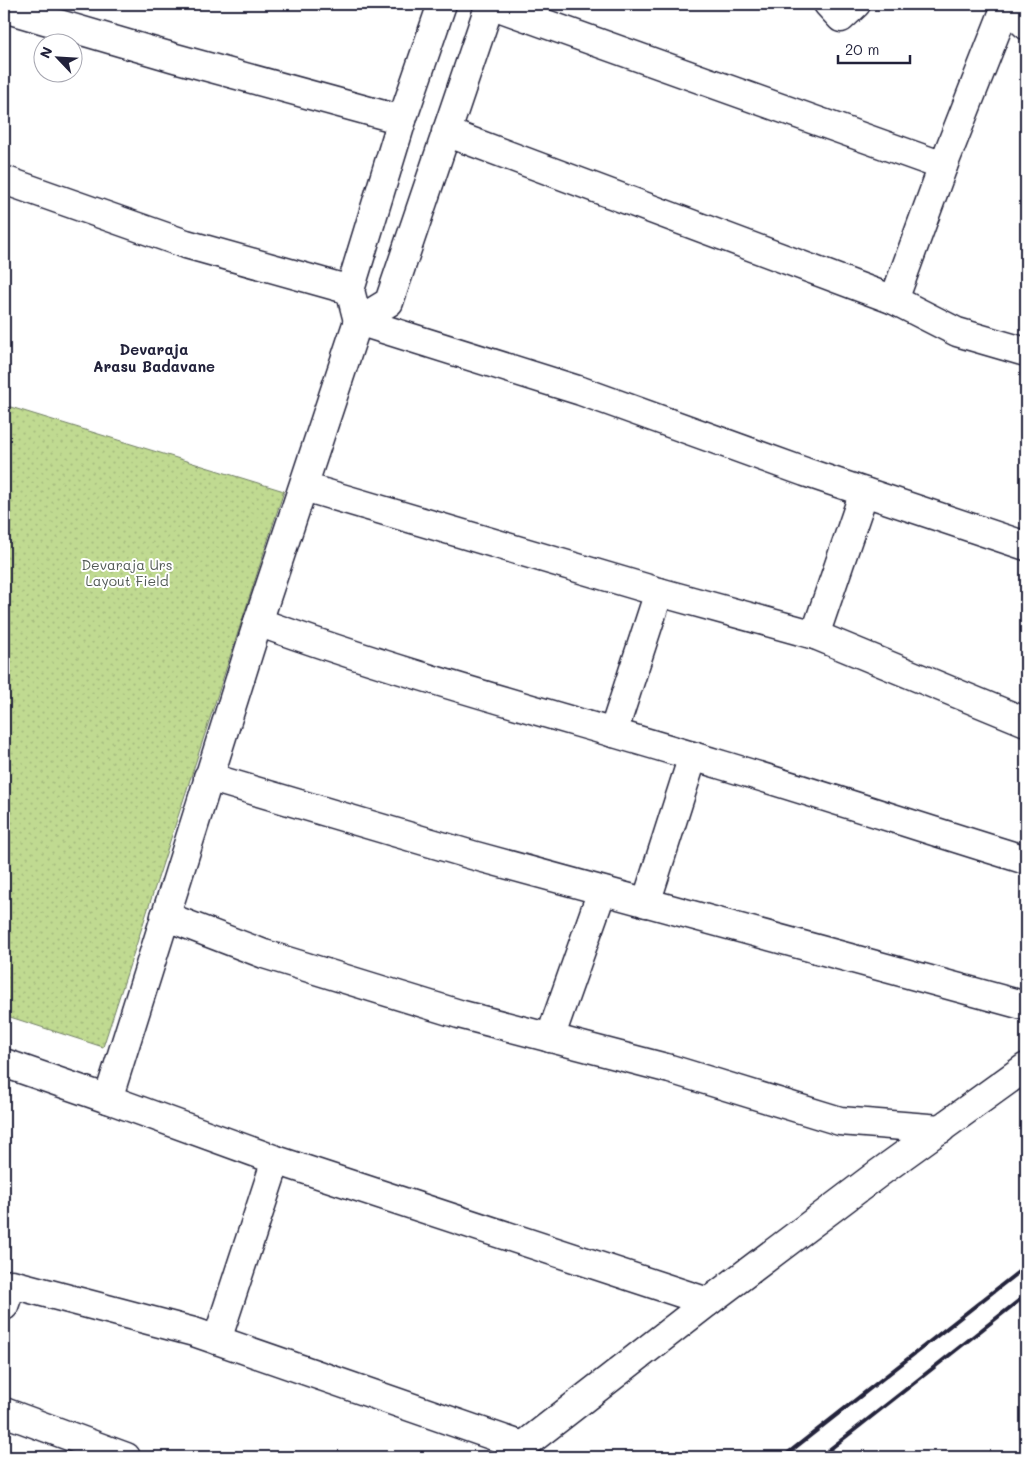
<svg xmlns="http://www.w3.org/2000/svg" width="1030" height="1461" viewBox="0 0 1030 1461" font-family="Mali,sans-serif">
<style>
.park{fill:url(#park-dots);stroke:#717e66}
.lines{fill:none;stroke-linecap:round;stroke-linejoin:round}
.minor-casing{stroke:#22223b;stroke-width:31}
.minor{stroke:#fff;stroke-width:28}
.rail{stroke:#22223b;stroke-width:4}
.labels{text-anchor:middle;stroke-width:4;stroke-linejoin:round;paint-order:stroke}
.park-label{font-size:14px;fill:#515955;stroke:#fff}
.neighbourhood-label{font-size:15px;font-weight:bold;fill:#22223b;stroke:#fff}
</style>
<defs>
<pattern id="park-dots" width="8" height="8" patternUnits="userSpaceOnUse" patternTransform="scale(1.25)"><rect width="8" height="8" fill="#c0da91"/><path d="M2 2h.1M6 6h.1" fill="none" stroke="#a5bb7e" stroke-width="1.8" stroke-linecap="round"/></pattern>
</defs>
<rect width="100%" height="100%" fill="#fff"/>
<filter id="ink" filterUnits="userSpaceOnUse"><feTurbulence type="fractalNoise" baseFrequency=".02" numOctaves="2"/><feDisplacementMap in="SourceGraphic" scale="10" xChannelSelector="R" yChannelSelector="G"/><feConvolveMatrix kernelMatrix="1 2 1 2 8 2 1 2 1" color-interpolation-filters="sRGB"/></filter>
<g filter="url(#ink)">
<path class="park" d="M4 405 284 491 103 1047 4 1015Z"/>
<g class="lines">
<defs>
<g id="minor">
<path d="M442 4 402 120 350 290 358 321 581 391 805 472 1026 546"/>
<path d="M490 4 943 166"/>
<path d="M828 4 841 18 856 4"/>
<path d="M1004 4 1026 25"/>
<path d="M4 8 175 58 402 120"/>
<path d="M446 132 894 300 943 166 1006 6"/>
<path d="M4 180 186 244 350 290"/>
<path d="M894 300 957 332 1026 352"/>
<path d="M304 487 659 592 815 635 1026 722"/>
<path d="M258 622C410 677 567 718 722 765 823 795 925 829 1026 860"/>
<path d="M815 635 864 492"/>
<path d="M613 733 659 592"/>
<path d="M208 777 472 855 1026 1006"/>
<path d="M646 903 693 756"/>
<path d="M165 916 264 954 459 1014 670 1069 840 1121 941 1129"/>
<path d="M550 1038 602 891"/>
<path d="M4 1063 108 1099 258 622 358 321 389 302 490 4"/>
<path d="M108 1099 276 1160 708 1302"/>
<path d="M4 1306 12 1284 194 1332 523 1446"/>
<path d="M217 1340 276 1160"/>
<path d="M4 1412 126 1457"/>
<path d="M512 1457 523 1446 708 1302 879 1173 1026 1067"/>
</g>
</defs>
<use href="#minor" class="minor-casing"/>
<use href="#minor" class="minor"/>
<g class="rail">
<path d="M783 1457 1026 1266"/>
<path d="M820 1457 1026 1295"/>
</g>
</g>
</g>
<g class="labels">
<g class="park-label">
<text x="127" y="570">Devaraja Urs<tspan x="127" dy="16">Layout Field</tspan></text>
</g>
<g class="neighbourhood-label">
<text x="154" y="355">Devaraja<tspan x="154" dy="17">Arasu Badavane</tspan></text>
</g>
</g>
<rect width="1030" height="1461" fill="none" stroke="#fff" stroke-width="20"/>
<rect x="10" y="10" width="1010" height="1441" fill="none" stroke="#22223b" stroke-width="2" filter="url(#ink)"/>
<g transform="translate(58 58) rotate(295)"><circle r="24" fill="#ffffff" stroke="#a7a7b1"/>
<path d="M0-4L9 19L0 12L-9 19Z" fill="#22223b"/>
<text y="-8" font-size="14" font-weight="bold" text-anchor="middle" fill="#22223b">N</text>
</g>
<path d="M838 55v8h72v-8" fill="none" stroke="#22223b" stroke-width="2.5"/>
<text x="845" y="55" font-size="15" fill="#22223b" stroke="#ffffff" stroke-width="4" paint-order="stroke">20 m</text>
</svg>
